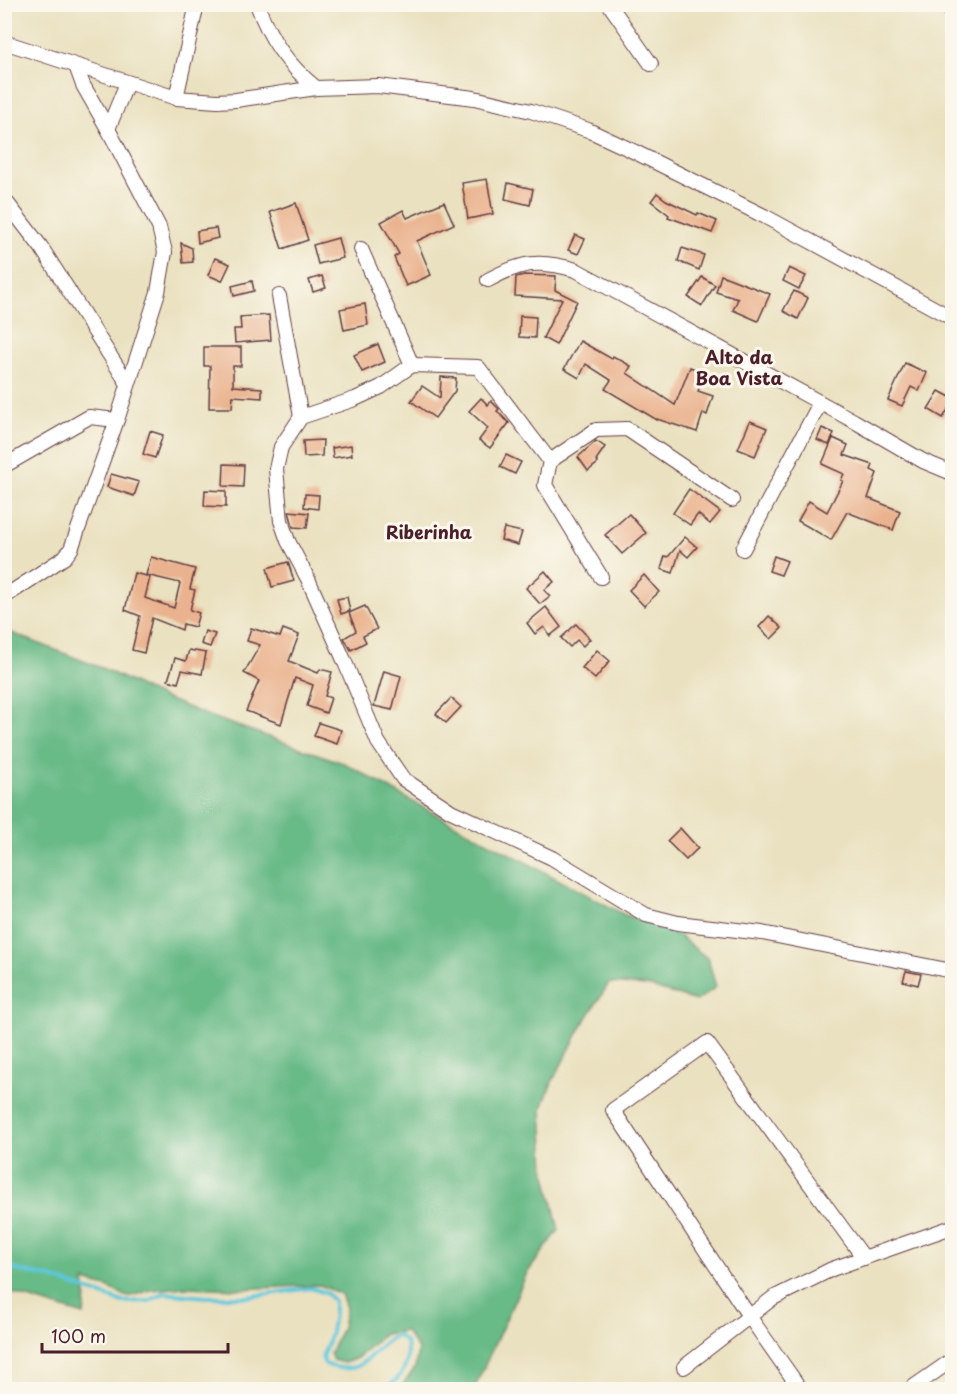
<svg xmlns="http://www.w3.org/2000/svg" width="957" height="1394" viewBox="0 0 957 1394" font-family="'Playpen Sans',sans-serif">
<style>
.forest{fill:#68ba86;stroke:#596c58;stroke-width:1.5}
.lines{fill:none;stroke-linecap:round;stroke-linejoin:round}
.stream{stroke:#5ec7da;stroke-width:4}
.building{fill:#eab28e}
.street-casing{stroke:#623c41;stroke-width:16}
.street{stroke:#fff;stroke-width:14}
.labels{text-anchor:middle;stroke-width:6;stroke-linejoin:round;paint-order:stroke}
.neighbourhood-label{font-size:18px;font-weight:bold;fill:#4a1f2b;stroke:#fbf7ec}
</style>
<rect width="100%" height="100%" fill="#fbf7ec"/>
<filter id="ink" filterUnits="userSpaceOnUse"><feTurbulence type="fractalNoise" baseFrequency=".0167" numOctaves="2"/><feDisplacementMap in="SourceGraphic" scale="12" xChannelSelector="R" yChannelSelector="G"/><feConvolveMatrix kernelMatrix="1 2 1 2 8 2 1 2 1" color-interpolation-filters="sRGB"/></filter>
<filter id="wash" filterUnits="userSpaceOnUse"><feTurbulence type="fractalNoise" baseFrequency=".008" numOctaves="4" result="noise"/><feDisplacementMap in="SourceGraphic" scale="24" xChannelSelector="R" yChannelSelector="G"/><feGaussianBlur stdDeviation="1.35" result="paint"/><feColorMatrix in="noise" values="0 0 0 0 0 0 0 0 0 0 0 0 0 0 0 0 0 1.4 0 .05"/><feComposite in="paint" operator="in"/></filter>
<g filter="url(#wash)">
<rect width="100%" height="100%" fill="#eae1c0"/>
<path class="forest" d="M4 630 104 669 157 695 209 716 346 764 424 808 623 914 678 935 708 959 716 987 696 1001 647 986 609 983 583 1024 552 1082 542 1108 545 1171 559 1230 527 1273 474 1389H399L415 1368 418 1349 405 1331 384 1334 357 1358 344 1363 333 1360 330 1354 342 1327 346 1308 341 1294 320 1285 240 1289 185 1287 151 1290 128 1297 107 1287 84 1281 86 1296 84 1315 5 1291Z"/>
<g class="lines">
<path class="stream" d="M4 1262 17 1270 48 1277 123 1302 149 1301 164 1293 206 1297H246L311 1288 326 1293 334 1301C335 1321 331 1338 322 1357L325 1364C369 1380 367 1348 397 1335L406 1342C410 1366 403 1378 382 1390"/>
</g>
<g id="blocks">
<g class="building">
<path d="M487 179 493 214 468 219 462 183Z"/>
<path d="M508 183 533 189 530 205 505 199Z"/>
<path d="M657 193 666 200 697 215 698 213 717 221 712 233 668 217 669 215 651 201Z"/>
<path d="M444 202 454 224 417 241 431 275 406 286 394 257 399 254 381 222 403 210 407 218Z"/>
<path d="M296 203 308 240 282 249 270 212Z"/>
<path d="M216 228 218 238 198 243 197 231Z"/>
<path d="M575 235 585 239 578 254 568 250Z"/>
<path d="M338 238 343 258 318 264 313 245Z"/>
<path d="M181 243 192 248 193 262 183 263Z"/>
<path d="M682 248 704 255 699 270 678 261Z"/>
<path d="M215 258 230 264 222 281 208 275Z"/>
<path d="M789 268 806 276 799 289 783 281Z"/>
<path d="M524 275 556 276 555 290 577 301 556 345 543 338 562 299 515 296 516 277Z"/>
<path d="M721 275 770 294 758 321 733 310 738 299 716 292Z"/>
<path d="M322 276 326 288 313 292 309 280Z"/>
<path d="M702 277 715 285 702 306 688 297Z"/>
<path d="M252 281 254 291 234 296 232 286Z"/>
<path d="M794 291 808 298 798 319 783 311Z"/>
<path d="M365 304 368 325 344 330 340 309Z"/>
<path d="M269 315 271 340 235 343 234 329H241L240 317Z"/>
<path d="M520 316 536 317 535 338 519 337Z"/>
<path d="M580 341 612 359 613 356 631 366 627 373 675 405 690 367 705 373 698 391 713 396 707 415 703 413 697 432 657 419V420L605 389 611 380 586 364 579 378 564 369Z"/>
<path d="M378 344 385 362 362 372 354 355Z"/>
<path d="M204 347H241V366H233V386L262 388V398L233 396 232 408H209L210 366H204Z"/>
<path d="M905 363 927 373 919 391 911 387 902 406 888 400Z"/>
<path d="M441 377 456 378 455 391 435 418 411 401 422 386 440 398Z"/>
<path d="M939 391 952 398V403L943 418 928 409Z"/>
<path d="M481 398 488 405 491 401 499 409 497 411 509 423 490 448 479 440 488 428 469 411Z"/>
<path d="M750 421 767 428 755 456 738 449Z"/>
<path d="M822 428 834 433 829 445 817 440Z"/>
<path d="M150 431 163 435 155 458 143 454Z"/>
<path d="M833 438 848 445 844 455 873 465 871 470 877 473 868 498 900 511 893 530 847 512 831 540 798 521 809 501 827 512 843 481 841 480 844 474 822 464Z"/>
<path d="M323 440 322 456 304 457 303 441Z"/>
<path d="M596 441 605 447 596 460 598 463 588 471 578 457Z"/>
<path d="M351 445 352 455 333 458 332 448Z"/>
<path d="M506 455 521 462 515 474 500 467Z"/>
<path d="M224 464 244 465 243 487 223 486Z"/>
<path d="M111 474 139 482 134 496 107 487Z"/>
<path d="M689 489 720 512 710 524 698 514 690 525 673 513Z"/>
<path d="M205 490 226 491V507L204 506Z"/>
<path d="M305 494 319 495 318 509 304 507Z"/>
<path d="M289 511 309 513 307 528 293 527Z"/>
<path d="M629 514 646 533 622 554 605 535Z"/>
<path d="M504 528 522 532 518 545 501 540Z"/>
<path d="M685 537 697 547 688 557 680 550 673 573 661 569 665 556 668 557Z"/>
<path d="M774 556 787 561 781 575 769 571Z"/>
<path d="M151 557 195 569 190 589 195 590 190 610 199 613 195 627 183 624 182 630 152 618 144 653 132 650 140 616 125 610 134 573 150 577 145 598 174 608 180 583 146 575Z"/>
<path d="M288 562 294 581 272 587 267 568Z"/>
<path d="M545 571 554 582 544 590 550 596 540 604 526 588Z"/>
<path d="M644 575 659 592 644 606 629 590Z"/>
<path d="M347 597 350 611 341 614 337 599Z"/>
<path d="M365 606 377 629 363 636 366 642 351 650 344 638 356 631 349 613Z"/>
<path d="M546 607 561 627 550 636 544 627 535 634 527 623Z"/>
<path d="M769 616 782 628 771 639 759 627Z"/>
<path d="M576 624 590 639 583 646 577 640 570 647 561 638Z"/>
<path d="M251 628 280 637 283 629 299 635 289 661 318 673 320 669 332 672 325 696 331 698 326 713 307 706 313 685 295 678 281 724 246 711 259 681 244 673 260 645 247 641Z"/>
<path d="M205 631 215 634 210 647 201 644Z"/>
<path d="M189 650 206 653 202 674 182 670 178 683 168 680 175 658 186 661Z"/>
<path d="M597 650 610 661 595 679 582 668Z"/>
<path d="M384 671 401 676 392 710 374 706Z"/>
<path d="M451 698 461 707 446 723 436 714Z"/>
<path d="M319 723 341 730 337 744 314 736Z"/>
<path d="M680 828 698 848 686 860 667 841Z"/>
<path d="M906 971 921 974 918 985 903 981Z"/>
</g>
</g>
</g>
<g filter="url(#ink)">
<use href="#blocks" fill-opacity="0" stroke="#623c41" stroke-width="1.5"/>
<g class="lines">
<defs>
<g id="street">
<path d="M257 4C270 40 287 64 316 88"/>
<path d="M609 4 651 64"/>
<path d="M945 4 952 12"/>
<path d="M4 42 176 98 217 101 236 100 316 88 378 86 474 98 531 111 588 130 631 150 764 216 952 318"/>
<path d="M176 98 197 4"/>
<path d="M108 129 127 83"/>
<path d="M4 199 41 247 128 384"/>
<path d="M361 249 412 365"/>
<path d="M488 280C521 262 540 259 576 270L854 421 923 461 952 473"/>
<path d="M279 296 301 417"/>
<path d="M550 461 545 485 601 577"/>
<path d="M4 466 89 417 117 420"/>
<path d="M732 500 627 429 596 430 550 461 478 367 412 365 381 387 355 399 301 417 281 447 276 469 281 521 288 541 308 579 344 660 378 742 403 779 451 811 552 858 646 915 678 923 762 933 952 971"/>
<path d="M743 549 820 403"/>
<path d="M4 597 65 557 71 549 117 420 158 292 165 252 159 227 108 129 83 85 76 66"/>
<path d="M684 1367 773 1298 832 1269 952 1227"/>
<path d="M801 1390 749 1316 613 1110 707 1043 864 1258"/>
<path d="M909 1390 952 1360"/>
</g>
</defs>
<use href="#street" class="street-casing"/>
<use href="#street" class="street"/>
</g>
</g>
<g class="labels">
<g class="neighbourhood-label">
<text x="739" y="364">Alto da<tspan x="739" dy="21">Boa Vista</tspan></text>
<text x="429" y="539">Riberinha</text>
</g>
</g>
<rect width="957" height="1394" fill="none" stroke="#fbf7ec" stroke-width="24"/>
<path d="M42 1343v9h186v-9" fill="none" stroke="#4a1f2b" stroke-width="3"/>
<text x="51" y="1343" font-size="18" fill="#4a1f2b" stroke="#fbf7ec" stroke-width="4.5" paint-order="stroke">100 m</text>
</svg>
